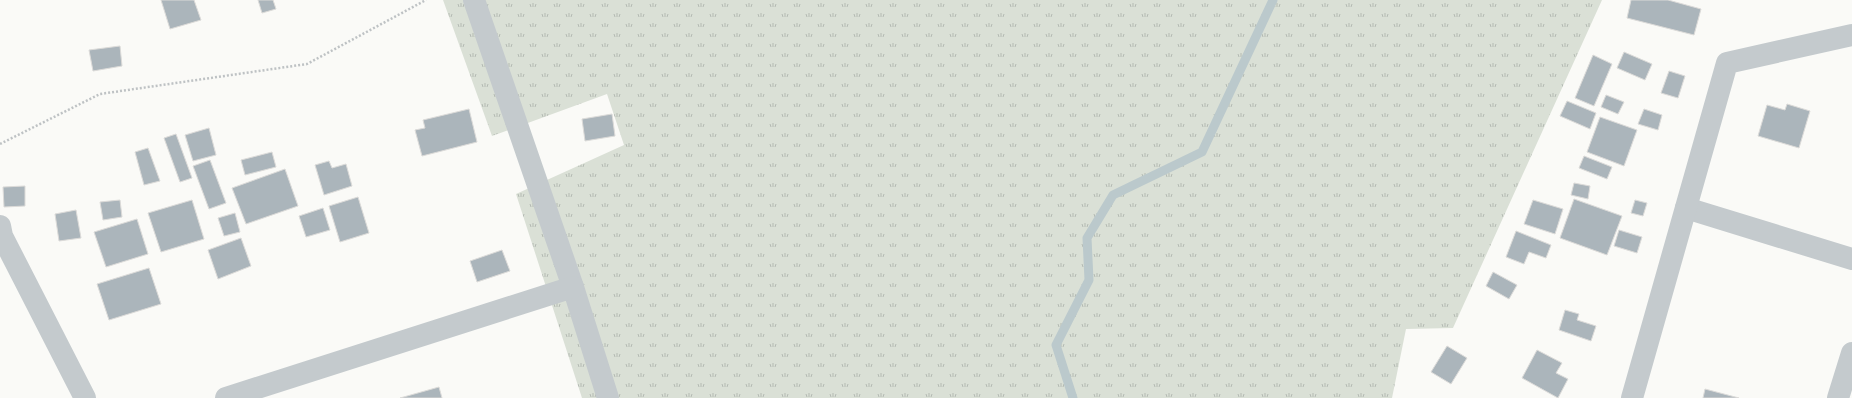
<svg xmlns="http://www.w3.org/2000/svg" width="1852" height="398" viewBox="0 0 1852 398" font-family="Overpass,sans-serif">
<style>
.grass{fill:url(#grass-tufts)}
.lines{fill:none;stroke-linecap:round;stroke-linejoin:round}
.stream{stroke:#bbc9cc;stroke-width:9}
.building{fill:#abb5bb;stroke:#dcdbd9}
.path{stroke:#bec2c4;stroke-width:2.5;stroke-dasharray:2 2;stroke-linecap:butt}
.street{stroke:#c4cacd;stroke-width:22}
</style>
<defs>
<pattern id="grass-tufts" width="24" height="20" patternUnits="userSpaceOnUse"><rect width="24" height="20" fill="#dae0d6"/><path d="M3 7l-1-3M5 7V3M7 7l1-3M15 17l-1-3M17 17v-4M19 17l1-3" fill="none" stroke="#b4bab3"/></pattern>
</defs>
<rect width="100%" height="100%" fill="#fafaf7"/>
<path class="grass" d="M443 0H1602L1453 328 1406 329 1392 398H582L516 194 624 145 607 94 492 136Z"/>
<g class="lines">
<path class="stream" d="M1073 398 1056 345 1089 280 1087 238 1113 195 1202 152 1273 0"/>
</g>
<g class="building">
<path d="M161 0H194L201 20 170 29Z"/>
<path d="M258 0H273L276 9 262 13Z"/>
<path d="M1631 0H1668L1701 9 1694 35 1627 18Z"/>
<path d="M120 46 122 66 93 71 89 50Z"/>
<path d="M1624 52 1652 64 1645 80 1617 68Z"/>
<path d="M1593 55 1612 64 1594 106 1575 98Z"/>
<path d="M1669 71 1685 76 1678 98 1661 93Z"/>
<path d="M1606 95 1624 102 1618 114 1601 107Z"/>
<path d="M1567 101 1596 113 1590 129 1560 116Z"/>
<path d="M1787 104 1810 111 1799 148 1758 136 1767 105 1785 110Z"/>
<path d="M469 109 477 142 422 156 415 130 425 128 423 120Z"/>
<path d="M1644 109 1662 115 1658 130 1638 124Z"/>
<path d="M612 114 615 136 585 141 582 119Z"/>
<path d="M1600 117 1637 130 1624 166 1587 152Z"/>
<path d="M209 128 216 155 193 161 185 135Z"/>
<path d="M176 134 192 178 180 182 164 138Z"/>
<path d="M148 148 160 181 144 185 135 152Z"/>
<path d="M272 152 276 167 245 175 241 160Z"/>
<path d="M1584 156 1612 167 1607 179 1579 168Z"/>
<path d="M210 160 226 203 209 209 193 166Z"/>
<path d="M329 161 332 168 346 164 352 186 324 195 315 165Z"/>
<path d="M285 169 298 206 246 224 232 188Z"/>
<path d="M1574 183 1590 186 1588 199 1571 195Z"/>
<path d="M25 186V206L4 207 3 187Z"/>
<path d="M358 197 369 233 340 242 329 206Z"/>
<path d="M1574 199 1622 216 1607 255 1560 238Z"/>
<path d="M120 200 122 217 103 220 100 202Z"/>
<path d="M192 200 204 239 161 252 148 213Z"/>
<path d="M1533 200 1563 209 1555 234 1524 224Z"/>
<path d="M1635 200 1647 203 1643 216 1631 213Z"/>
<path d="M323 208 330 230 306 237 299 216Z"/>
<path d="M76 210 81 238 59 241 55 214Z"/>
<path d="M235 213 240 232 224 236 218 218Z"/>
<path d="M137 219 148 254 106 267 94 232Z"/>
<path d="M1619 230 1642 237 1637 253 1614 246Z"/>
<path d="M1516 231 1551 245 1546 258 1529 252 1524 264 1506 257Z"/>
<path d="M241 238 251 266 218 279 208 250Z"/>
<path d="M502 250 510 271 477 282 470 261Z"/>
<path d="M149 268 161 304 109 320 97 284Z"/>
<path d="M1493 272 1517 285 1509 299 1486 286Z"/>
<path d="M1565 310 1579 314 1577 320 1596 326 1591 341 1559 330Z"/>
<path d="M1447 346 1467 358 1451 384 1431 372Z"/>
<path d="M1537 350 1562 363 1556 373 1568 379 1558 398 1522 378Z"/>
<path d="M439 387 442 398H400Z"/>
<path d="M1705 389 1739 398H1703Z"/>
</g>
<g class="lines">
<path class="path" d="M0 144 100 94 307 64 426 0"/>
<g class="street">
<path d="M474 0 573 287 608 398"/>
<path d="M1686 208 1852 259"/>
<path d="M0 226 2 236 85 398"/>
<path d="M226 398 573 287"/>
<path d="M1632 398 1727 63 1852 35"/>
<path d="M1838 398 1852 353"/>
</g>
</g>
</svg>
